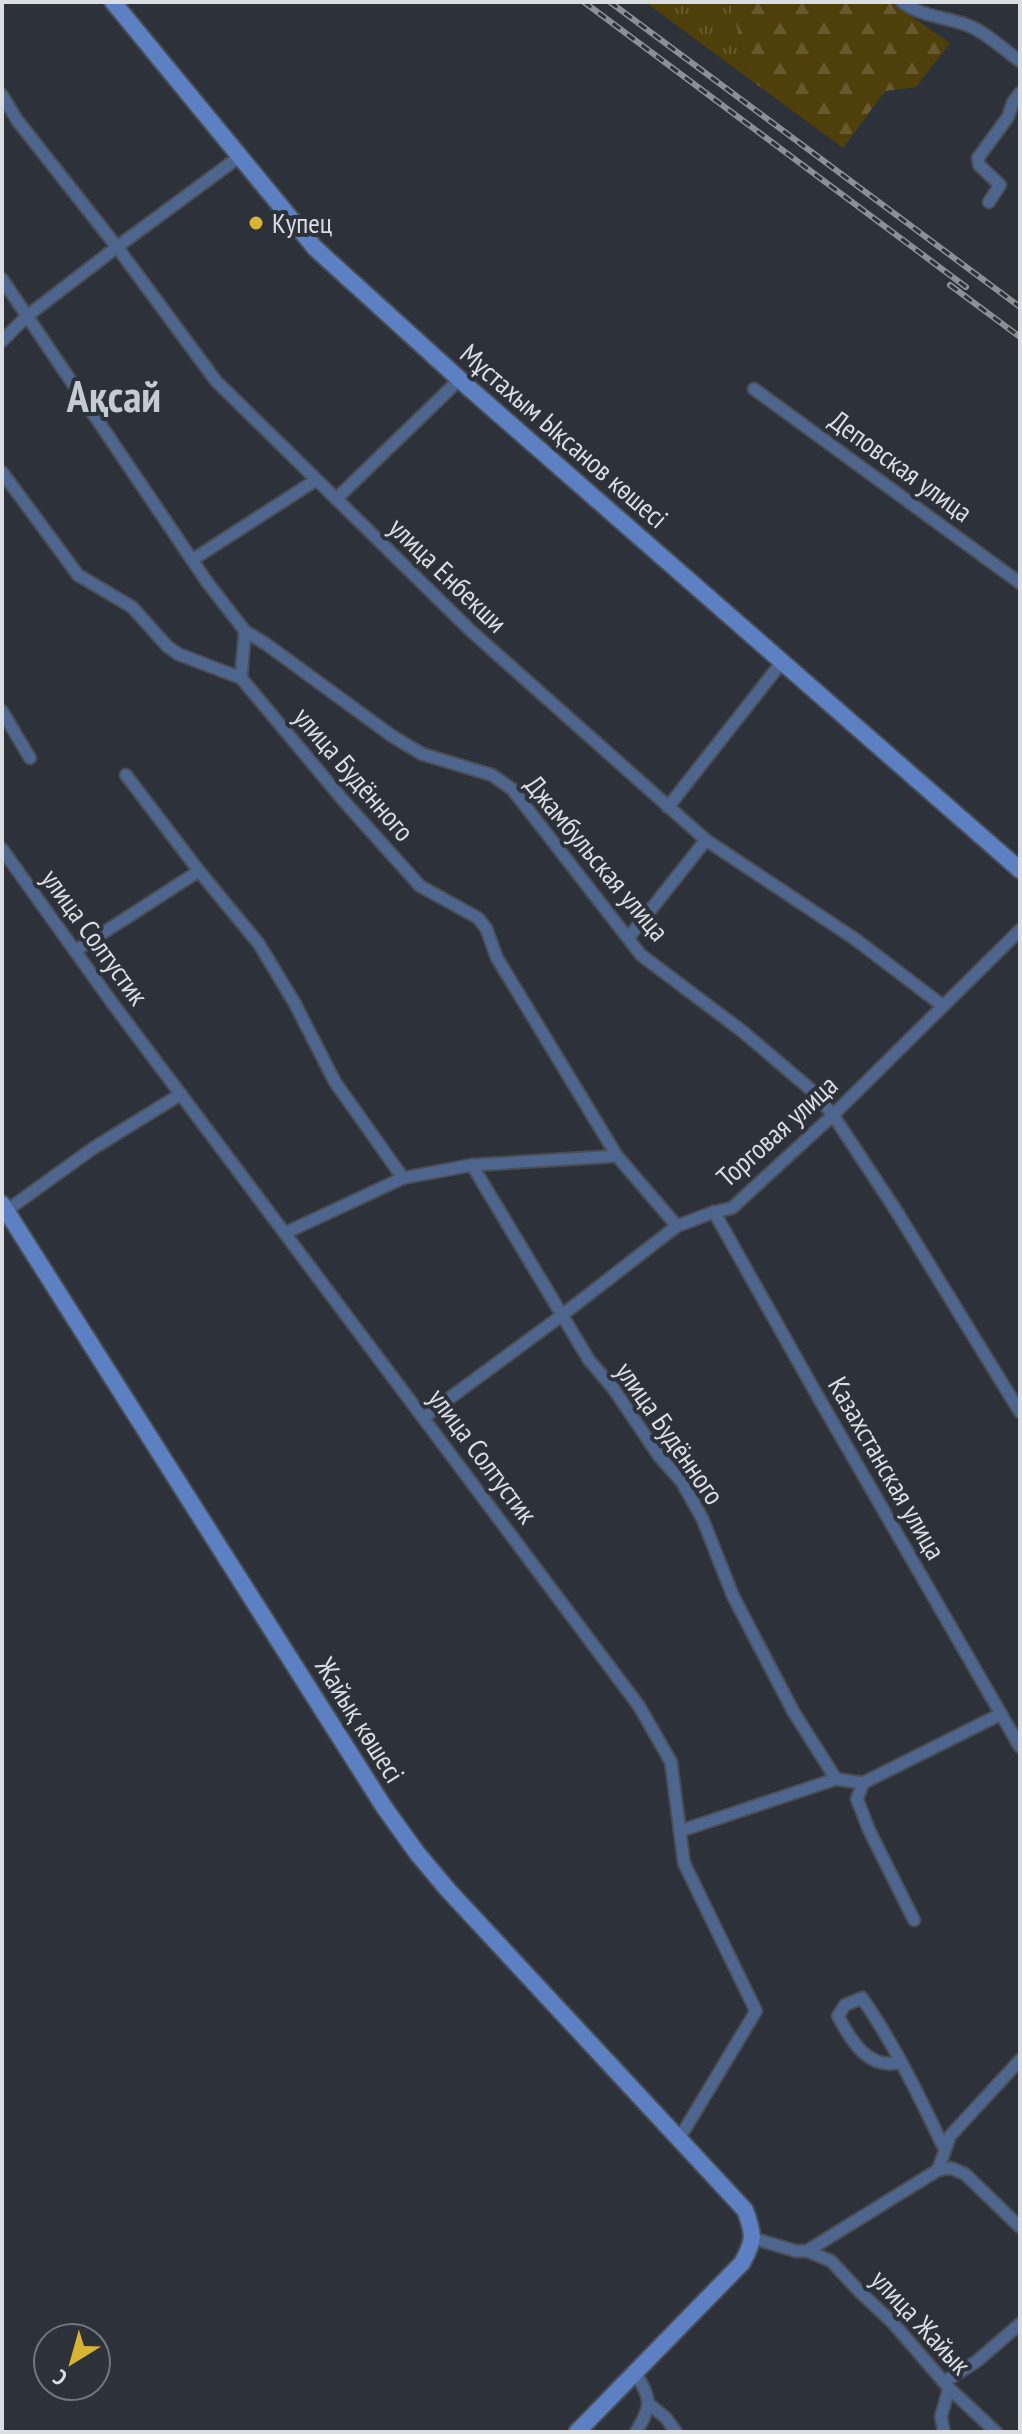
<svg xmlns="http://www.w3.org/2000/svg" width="1022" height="2434" viewBox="0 0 1022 2434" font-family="'PT Sans Narrow',sans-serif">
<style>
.grass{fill:url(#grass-tufts)}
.forest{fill:url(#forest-firs)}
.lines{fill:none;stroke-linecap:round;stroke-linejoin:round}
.street-casing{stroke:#494d55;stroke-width:15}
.secondary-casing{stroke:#494d55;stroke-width:20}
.street{stroke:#4e658d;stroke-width:11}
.secondary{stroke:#5c80c1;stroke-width:16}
.rail-casing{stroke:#8c9096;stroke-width:6}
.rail{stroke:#2d323a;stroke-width:3;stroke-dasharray:9;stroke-linecap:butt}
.poi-dot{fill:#d8b434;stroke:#2d323a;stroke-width:3}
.labels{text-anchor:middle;stroke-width:8;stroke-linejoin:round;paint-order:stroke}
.poi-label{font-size:28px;fill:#dadde2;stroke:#2d323a;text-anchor:start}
.street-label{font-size:28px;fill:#dadde2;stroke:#2d323a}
.town-label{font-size:44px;font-weight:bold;fill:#c4cbd5;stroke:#2d323a}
</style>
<defs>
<pattern id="grass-tufts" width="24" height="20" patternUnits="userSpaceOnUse" patternTransform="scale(2)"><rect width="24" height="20" fill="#4e3f0b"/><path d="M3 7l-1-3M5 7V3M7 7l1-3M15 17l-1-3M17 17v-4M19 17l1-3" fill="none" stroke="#675a2e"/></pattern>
<pattern id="forest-firs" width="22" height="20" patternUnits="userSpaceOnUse" patternTransform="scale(2)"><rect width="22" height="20" fill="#4e3f0b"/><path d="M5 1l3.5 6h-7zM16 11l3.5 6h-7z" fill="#675a2e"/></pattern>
</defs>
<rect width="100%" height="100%" fill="#2d323a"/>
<path class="grass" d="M645 2H731L748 78Z"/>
<path class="forest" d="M731 2H890L950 43 916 87 885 91 843 148 748 78Z"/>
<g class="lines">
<defs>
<g id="street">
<path d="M902 2C920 16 945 17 967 25 986 32 1004 50 1020 61"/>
<path d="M2 95 17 120 117 247 216 381 471 631 706 840 855 939 943 1006"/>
<path d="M989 202 1000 185 979 165 978 158 1008 117 1013 102 1020 93"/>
<path d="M2 279 207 582 245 631 266 644 392 736 422 754 492 775 512 789 641 955 742 1031 816 1094 833 1115 897 1212 1020 1412"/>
<path d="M2 341 27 316 117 247 239 157"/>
<path d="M754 389 1020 583"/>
<path d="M2 472 78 575 132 607 167 646 178 654 241 678 343 800 420 886 478 918 486 928 497 958 617 1156"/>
<path d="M336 499 459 380"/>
<path d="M192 560 316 480"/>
<path d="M241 678 245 631"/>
<path d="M2 711 30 758"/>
<path d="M126 775 199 871 259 944 294 1002 335 1082 403 1178"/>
<path d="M668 807 782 662"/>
<path d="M2 849 113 1004 639 1706 671 1762 684 1863 756 2011 679 2139"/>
<path d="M629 937 706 840"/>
<path d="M75 951 199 871"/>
<path d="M472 1165 589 1360 613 1388 659 1456 682 1482 703 1520 733 1596 793 1711 836 1779"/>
<path d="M6 1211 92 1149 181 1094"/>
<path d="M714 1212 817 1395 1020 1747"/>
<path d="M285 1233 403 1178 472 1165 617 1156 677 1226"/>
<path d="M424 1417 557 1319 677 1226 714 1212 732 1208 833 1115 1020 930"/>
<path d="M863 1783 857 1799 869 1830 914 1920"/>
<path d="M680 1831 836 1779 863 1783 1001 1714"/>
<path d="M901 2062C869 2071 851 2041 838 2016L845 2005 862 1998C895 2045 920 2098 945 2150"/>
<path d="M938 2170 950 2136 1020 2060"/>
<path d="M752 2238 796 2251H807L938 2170 951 2168 965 2174 1020 2227"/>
<path d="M807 2251 831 2261 859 2291 893 2323 949 2388 996 2432"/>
<path d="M635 2372C651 2400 653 2404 636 2432"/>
<path d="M944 2382 977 2361 1020 2324"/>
<path d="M649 2404 666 2418 676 2432"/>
<path d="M944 2432 941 2417 949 2388"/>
</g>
<g id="secondary">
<path d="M113 2 315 248 468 387 1020 870"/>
<path d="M2 1204 384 1807 417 1853 448 1890 745 2210C754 2234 755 2240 742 2263L577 2432"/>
</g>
</defs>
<use href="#street" class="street-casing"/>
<use href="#secondary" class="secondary-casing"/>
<use href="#street" class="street"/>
<use href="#secondary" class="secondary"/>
<defs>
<g id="rail">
<path d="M584 2 966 287"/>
<path d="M610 2 1020 307"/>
<path d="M950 285 1020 337"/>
</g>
</defs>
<use href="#rail" class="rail-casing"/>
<use href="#rail" class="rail"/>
</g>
<circle class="poi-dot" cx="256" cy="223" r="8"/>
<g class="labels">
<g class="poi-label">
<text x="272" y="233">Купец</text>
</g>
<g class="street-label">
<text transform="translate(564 436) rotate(41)" y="10">Мұстахым Ықсанов көшесі</text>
<text transform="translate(901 466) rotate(36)" y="10">Деповская улица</text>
<text transform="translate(448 575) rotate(44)" y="10">улица Енбекши</text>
<text transform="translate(354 774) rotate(49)" y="10">улица Будённого</text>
<text transform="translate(597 858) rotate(50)" y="10">Джамбульская улица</text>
<text transform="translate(95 937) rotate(54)" y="10">улица Солтустик</text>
<text transform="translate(777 1131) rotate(-42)" y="10">Торговая улица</text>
<text transform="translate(670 1433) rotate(55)" y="10">улица Будённого</text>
<text transform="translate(483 1456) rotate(53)" y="10">улица Солтустик</text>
<text transform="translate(887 1468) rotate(60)" y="10">Казахстанская улица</text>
<text transform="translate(360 1720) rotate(58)" y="10">Жайық көшесі</text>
<text transform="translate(921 2322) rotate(47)" y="10">улица Жайык</text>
</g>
<g class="town-label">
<text x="114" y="412">Ақсай</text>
</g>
</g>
<rect width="1022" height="2434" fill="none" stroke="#dadde2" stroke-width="8"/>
<g transform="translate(72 2362) rotate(217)"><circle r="38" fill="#2d323a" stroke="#72767d" stroke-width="2"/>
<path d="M0-6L14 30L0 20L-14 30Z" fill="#d8b434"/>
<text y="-12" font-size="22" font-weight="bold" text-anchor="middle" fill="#dadde2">С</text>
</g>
</svg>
